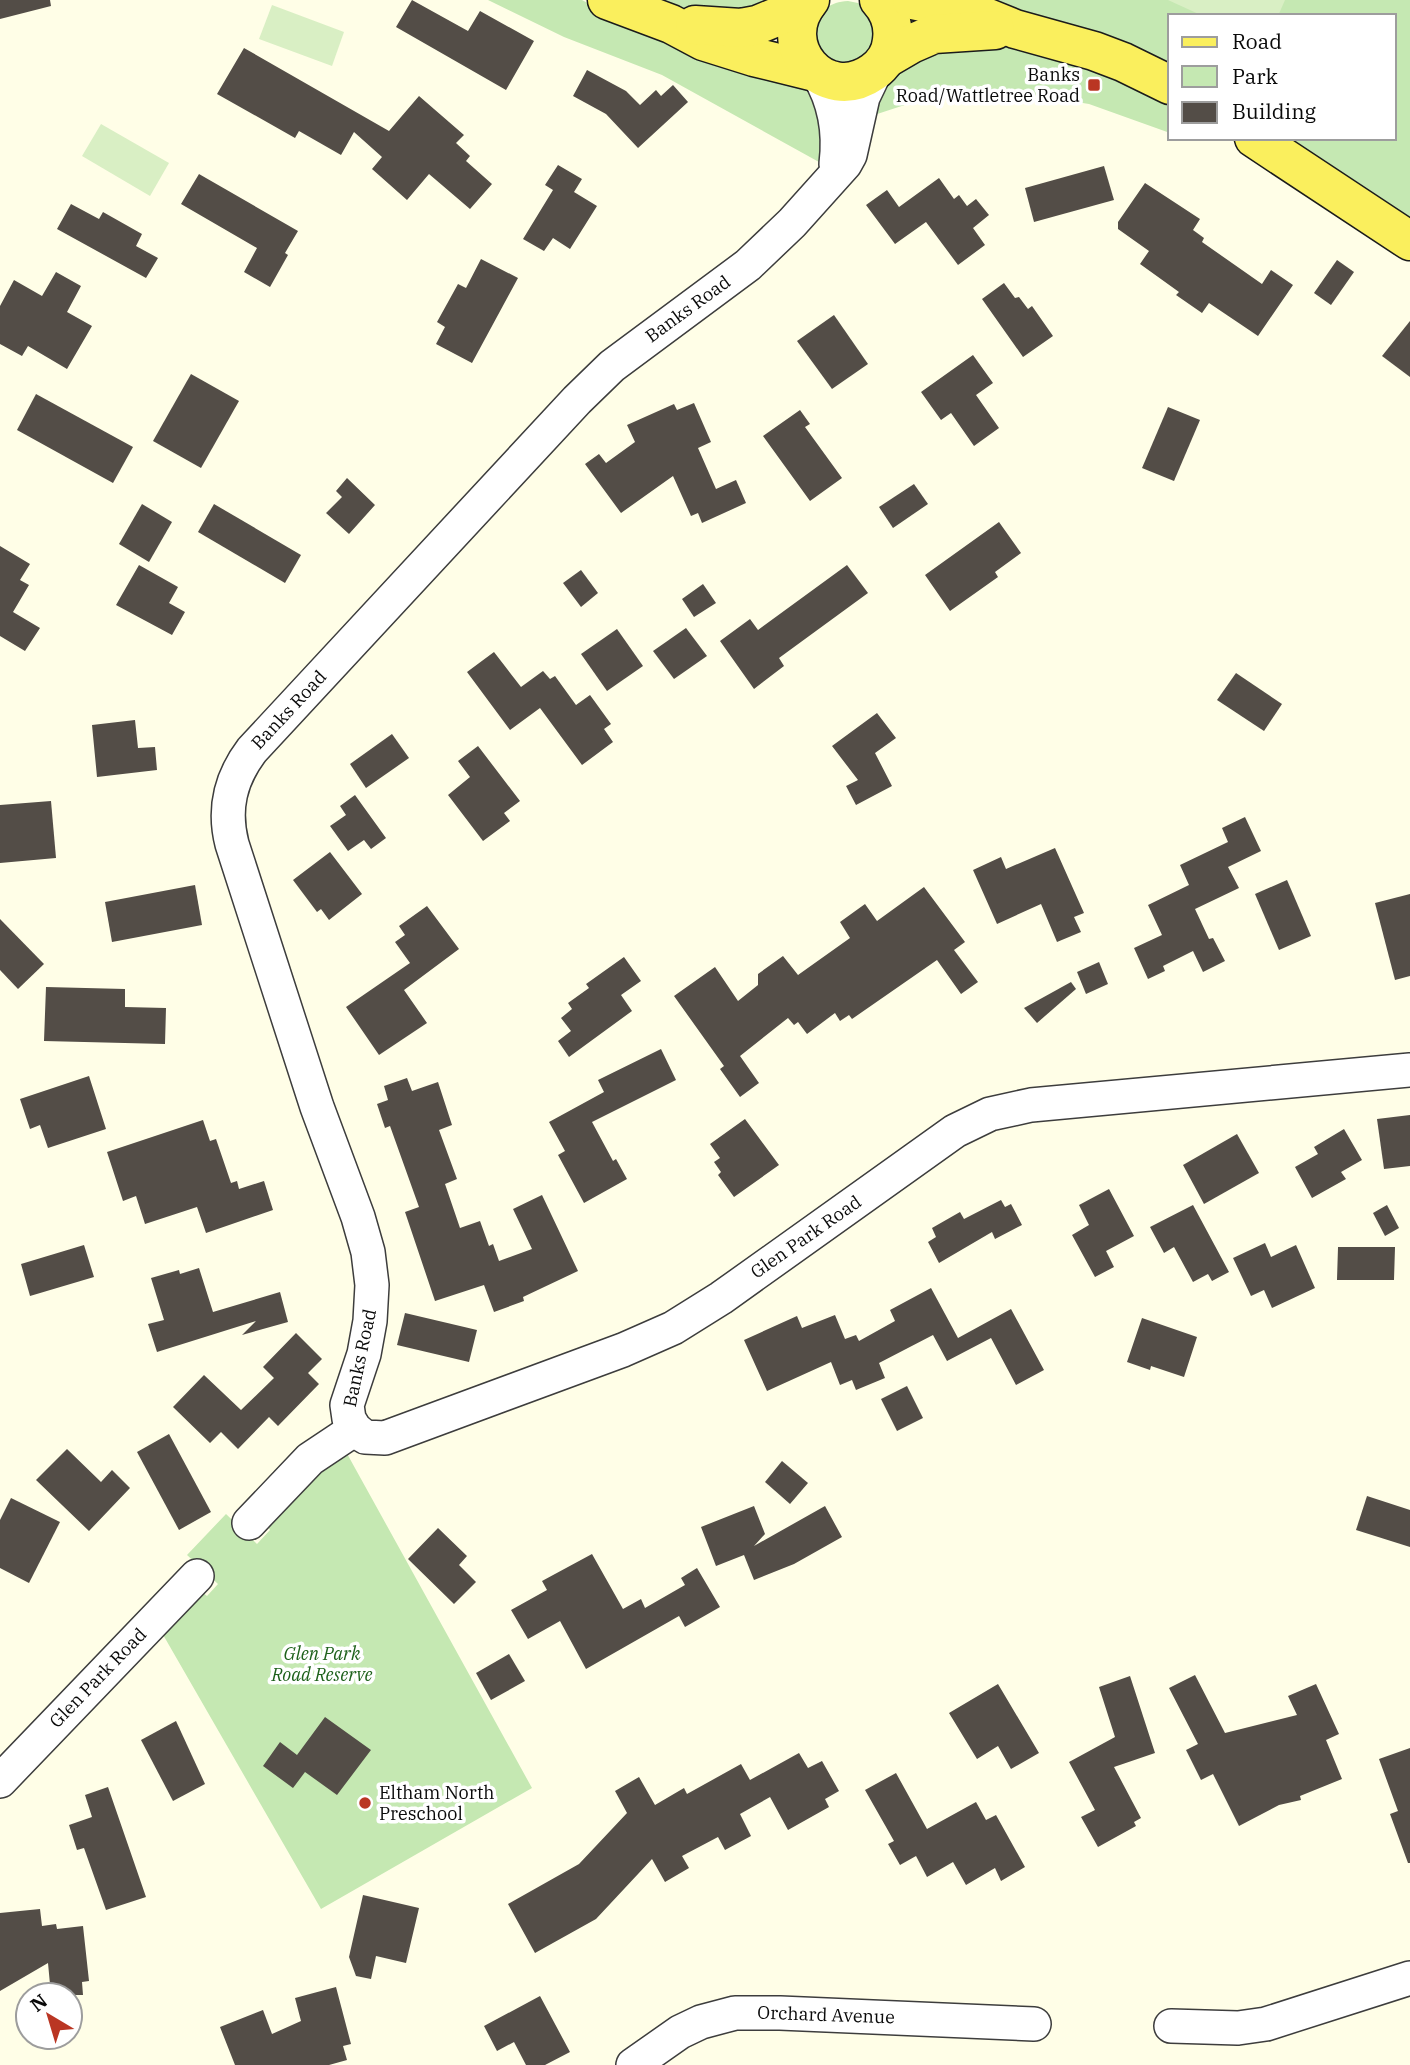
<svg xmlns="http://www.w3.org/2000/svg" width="1410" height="2065" viewBox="0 0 1410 2065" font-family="'IBM Plex Serif',serif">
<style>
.green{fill:#c5e8b2}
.pitch{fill:#d9efc4}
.building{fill:#534d47}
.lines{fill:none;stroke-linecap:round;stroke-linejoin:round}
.minor-casing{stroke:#3d3d3d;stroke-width:36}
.major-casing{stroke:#1b1b1b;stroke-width:41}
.minor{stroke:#fff;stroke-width:33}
.major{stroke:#faef5d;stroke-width:38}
.poi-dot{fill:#ba3623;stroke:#fff;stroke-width:2.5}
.labels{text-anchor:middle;stroke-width:7;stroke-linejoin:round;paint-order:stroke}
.poi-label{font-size:18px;fill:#0a0a0a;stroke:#fff;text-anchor:end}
.street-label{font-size:18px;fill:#0a0a0a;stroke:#fff}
.park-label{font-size:18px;font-style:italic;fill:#1e611b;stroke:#fff}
</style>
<rect width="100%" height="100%" fill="#fffee7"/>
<g class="green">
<path d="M488 0H582L597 8 817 93 828 167 662 75 564 37Z"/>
<path d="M640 0H792L700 15Z"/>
<path d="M965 0H1410V228L1276 138H1394V16H1170V71Z"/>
<path d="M848 1 858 3 873 17 874 48 850 66 820 56 813 24C823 10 829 2 848 1Z"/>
<path d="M953 41 1038 49 1170 100V133L1089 104 1009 91 926 98 865 118 896 69Z"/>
<path d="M345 1450 532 1788 321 1909 158 1626 202 1592 207 1596 218 1584 187 1555 226 1514 257 1544 270 1530 265 1522Z"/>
</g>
<g class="pitch">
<path d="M1168 0H1285L1278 16H1203Z"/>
<path d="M272 5 344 32 332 66 259 39Z"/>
<path d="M101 124 169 163 150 196 82 156Z"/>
</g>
<g class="building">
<path d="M0 0H50L51 6 0 19Z"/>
<path d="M412 0 468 31 480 11 534 41 506 90 396 27Z"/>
<path d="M244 48 389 131 419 96 464 135 456 143 470 156 466 161 492 184 470 209 429 174 407 200 372 169 382 157 354 132 341 155 299 131 295 138 217 94Z"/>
<path d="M587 70 626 91 640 105 656 90 661 96 673 85 688 102 638 148 606 114 573 96Z"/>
<path d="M558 165 582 179 574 192 597 206 570 249 553 238 544 251 523 239 553 190 545 185Z"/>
<path d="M1104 166 1114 200 1034 222 1025 188Z"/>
<path d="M199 174 298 231 285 253 288 255 270 287 244 272 257 248 181 204Z"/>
<path d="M939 178 954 199 959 195 967 206 976 199 989 215 973 228 985 245 958 265 926 222 895 244 866 205 887 190 899 207Z"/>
<path d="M1145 183 1200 219 1193 230 1204 238 1202 242 1262 284 1271 270 1293 285 1258 336 1209 303 1202 313 1176 295 1179 292 1140 264 1149 251 1118 229V222Z"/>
<path d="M71 204 99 219 103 212 142 234 136 246 158 258 146 278 57 229Z"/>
<path d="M481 259 518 278 472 363 436 344 445 327 437 322 458 284 466 288Z"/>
<path d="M1337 260 1354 272 1331 305 1314 293Z"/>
<path d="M56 272 81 286 67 312 92 326 67 369 28 346 22 356 0 344V306L14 280 42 296Z"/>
<path d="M1004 283 1015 298 1019 297 1028 309 1032 306 1053 336 1023 357 982 299Z"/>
<path d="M834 315 868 364 832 389 797 341Z"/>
<path d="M1410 321V377L1382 356Z"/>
<path d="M973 355 993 383 976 395 999 428 974 446 951 413 941 420 921 392Z"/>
<path d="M191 374 239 401 201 468 153 441Z"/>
<path d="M36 394 133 447 113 483 17 430Z"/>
<path d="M694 403 711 442 698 448 716 489 736 480 746 503 702 523 698 513 691 516 673 476 621 513 585 464 599 454 606 463 635 442 627 425 674 404 677 410Z"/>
<path d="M1168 407 1200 420 1174 481 1142 468Z"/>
<path d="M800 410 810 424 805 427 842 478 810 501 763 436Z"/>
<path d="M347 478 375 505 349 534 326 513 342 497 336 491Z"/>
<path d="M914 484 928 504 893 528 879 507Z"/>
<path d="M142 504 172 522 149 562 119 544Z"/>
<path d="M214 504 301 555 285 583 198 532Z"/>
<path d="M999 522 1021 553 995 572 998 577 950 611 925 575Z"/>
<path d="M0 546 30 564 20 580 29 585 13 612 40 628 25 651 0 636Z"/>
<path d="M139 565 178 587 169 603 185 612 172 635 116 605Z"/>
<path d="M847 565 868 593 779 658 784 666 754 689 720 641 750 619 758 630Z"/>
<path d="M581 570 598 593 581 607 563 583Z"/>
<path d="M703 584 716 603 694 617 682 599Z"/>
<path d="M686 628 707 656 674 679 653 651Z"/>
<path d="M617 629 643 666 607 691 581 654Z"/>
<path d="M494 652 521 687 543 671 550 679 555 676 576 705 590 695 611 724 604 729 613 742 582 765 540 708 510 730 467 672Z"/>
<path d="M1236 673 1282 704 1264 731 1217 700Z"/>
<path d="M877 713 896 738 875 753 892 786 856 805 846 786 858 780 832 746Z"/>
<path d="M135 720 138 748 155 747 157 770 97 777 92 725Z"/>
<path d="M392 734 409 758 366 788 350 764Z"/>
<path d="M478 746 520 801 504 813 510 821 483 841 448 795 470 777 458 761Z"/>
<path d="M355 795 386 838 371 849 364 840 348 851 330 826 346 815 340 806Z"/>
<path d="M51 801 56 858 0 863V805Z"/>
<path d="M1245 817 1261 851 1228 867 1239 888 1195 909 1209 939 1213 938 1225 961 1203 972 1193 951 1163 966 1165 971 1148 979 1134 948 1162 935 1148 905 1189 885 1180 865 1228 842 1222 828Z"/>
<path d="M1055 848 1084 913 1074 917 1081 932 1057 942 1041 904 997 924 973 870 1001 857 1006 869Z"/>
<path d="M330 852 362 894 329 920 321 909 317 912 293 880Z"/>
<path d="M1287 880 1311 936 1279 950 1255 894Z"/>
<path d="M195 885 202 925 112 942 105 902Z"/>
<path d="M924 887 965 942 954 950 978 982 961 994 937 960 852 1019 849 1015 840 1021 835 1013 807 1034 798 1022 794 1025 788 1018 740 1056 759 1083 740 1097 720 1069 724 1066 674 996 715 967 738 1001 758 985V974L783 956 798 975 850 938 840 922 865 904 877 921Z"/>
<path d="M1410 894V976L1395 980 1375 903Z"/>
<path d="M427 906 459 949 404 990 427 1023 379 1055 346 1007 410 963 395 942 405 935 399 926Z"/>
<path d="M0 919 44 964 18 989 0 970Z"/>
<path d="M624 957 641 981 621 995 632 1011 569 1057 558 1041 571 1031 561 1018 572 1009 568 1003 589 988 586 984Z"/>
<path d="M1099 962 1108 984 1086 994 1077 972Z"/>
<path d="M1071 982 1076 989 1037 1023 1024 1008Z"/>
<path d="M46 987 125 989V1007L166 1008 165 1044 44 1041Z"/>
<path d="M661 1049 676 1080 592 1122 613 1161 616 1159 627 1179 584 1203 558 1155 565 1151 549 1122 604 1092 598 1080Z"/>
<path d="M89 1076 106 1129 48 1148 40 1125 30 1129 20 1099Z"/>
<path d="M407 1078 412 1091 438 1082 452 1125 439 1130 457 1179 445 1184 460 1228 480 1221 489 1246 493 1244 499 1261 532 1249 513 1209 542 1195 578 1271 523 1297 524 1301 494 1312 484 1285 435 1301 405 1212 419 1207 390 1126 385 1128 377 1104 388 1100 384 1086Z"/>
<path d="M1410 1115V1166L1384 1169 1377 1119Z"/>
<path d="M745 1119 779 1165 734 1197 718 1175 721 1172 714 1162 720 1158 710 1144Z"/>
<path d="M203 1120 210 1141 216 1139 231 1183 237 1181 239 1189 264 1181 273 1210 206 1233 197 1207 145 1224 136 1196 123 1201 107 1152Z"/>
<path d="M1344 1129 1362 1160 1341 1172 1346 1179 1312 1198 1295 1167 1318 1154 1314 1147Z"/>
<path d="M1237 1134 1259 1173 1204 1204 1183 1165Z"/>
<path d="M1109 1189 1134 1236 1106 1251 1114 1267 1095 1277 1072 1235 1089 1225 1079 1205Z"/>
<path d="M1001 1200 1005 1207 1011 1204 1022 1225 995 1239 992 1232 939 1263 928 1242 936 1237 932 1228 960 1212 964 1219Z"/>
<path d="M1193 1205 1229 1272 1212 1281 1208 1274 1193 1282 1174 1247 1164 1253 1150 1227Z"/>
<path d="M1387 1205 1399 1228 1385 1236 1373 1213Z"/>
<path d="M1265 1243 1271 1257 1296 1245 1315 1288 1272 1308 1264 1290 1251 1296 1233 1258Z"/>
<path d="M84 1245 94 1277 30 1296 21 1264Z"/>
<path d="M1338 1247H1395L1394 1280H1337Z"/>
<path d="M199 1268 213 1312 280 1292 288 1322 242 1335 256 1321 157 1352 148 1324 164 1320 151 1278 179 1270 180 1274Z"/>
<path d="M931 1288 958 1338 1011 1309 1044 1370 1016 1385 991 1338 947 1361 933 1335 879 1363 885 1378 856 1390 852 1380 840 1385 831 1362 767 1391 744 1340 797 1316 802 1328 835 1315 845 1339 856 1335 859 1341 895 1321 890 1310Z"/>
<path d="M405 1313 477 1330 469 1362 397 1345Z"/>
<path d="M1142 1318 1197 1337 1184 1377 1151 1366 1150 1370 1127 1362Z"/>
<path d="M296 1333 322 1359 308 1373 319 1384 278 1426 269 1417 238 1449 221 1432 210 1443 173 1407 204 1375 241 1410 274 1378 263 1367Z"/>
<path d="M907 1386 923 1418 897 1431 881 1399Z"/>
<path d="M169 1434 211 1512 179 1530 137 1452Z"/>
<path d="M67 1449 101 1482 112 1470 130 1488 89 1531 36 1480Z"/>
<path d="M782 1461 808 1483 790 1504 765 1482Z"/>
<path d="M1367 1496 1410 1510V1547L1356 1530Z"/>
<path d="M11 1498 60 1522 29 1583 0 1568V1520Z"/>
<path d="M754 1506 765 1534 754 1546 825 1506 842 1537 794 1564 754 1580 744 1555 716 1566 701 1527Z"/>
<path d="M438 1528 467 1556 459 1565 476 1582 454 1604 408 1559Z"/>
<path d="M592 1554 623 1609 641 1599 645 1608 685 1585 681 1578 697 1568 720 1607 685 1627 679 1616 586 1669 560 1621 528 1639 511 1610 547 1590 542 1581Z"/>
<path d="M509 1654 525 1681 491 1700 476 1673Z"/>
<path d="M1195 1675 1225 1733 1297 1715 1288 1696 1316 1684 1339 1734 1326 1740 1342 1779 1300 1796 1301 1800 1279 1805 1239 1826 1213 1774 1201 1780 1186 1750 1198 1744 1169 1688Z"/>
<path d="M1130 1676 1155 1753 1114 1767 1141 1818 1134 1822 1136 1826 1098 1847 1081 1817 1095 1810 1069 1762 1115 1737 1099 1687Z"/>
<path d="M998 1684 1039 1753 1011 1769 998 1746 977 1759 949 1713Z"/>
<path d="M325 1717 371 1750 337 1795 305 1772 293 1788 263 1766 280 1742 297 1755Z"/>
<path d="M176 1721 205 1784 173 1801 141 1740Z"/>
<path d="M1410 1748V1863H1408L1390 1814 1398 1811 1379 1759Z"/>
<path d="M799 1753 808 1768 822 1761 839 1791 825 1799 829 1807 788 1830 770 1797 740 1814 751 1836 725 1850 718 1837 682 1856 689 1868 665 1882 652 1859 596 1919 535 1953 508 1904 579 1864 627 1813 615 1791 639 1777 655 1805 684 1788 687 1794 741 1764 750 1780Z"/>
<path d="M896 1773 927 1829 976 1802 986 1820 996 1815 1025 1867 1001 1881 995 1868 966 1885 953 1862 927 1877 916 1856 900 1865 888 1844 894 1841 865 1790Z"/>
<path d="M108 1787 146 1897 106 1910 84 1848 77 1850 69 1825 92 1817 85 1795Z"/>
<path d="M363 1895 419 1908 406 1963 376 1956 371 1979 356 1976 349 1957Z"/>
<path d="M40 1909 42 1926 56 1924 57 1929 83 1926 89 1981 82 1982 83 1995H51L48 1963 0 1991V1913Z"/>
<path d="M336 1987 351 2044 343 2046 347 2060 329 2065H235L220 2027 263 2010 272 2034 301 2021 295 1998Z"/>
<path d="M540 1996 570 2052 545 2065H526L514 2042 497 2051 484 2026Z"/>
</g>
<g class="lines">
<defs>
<g id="minor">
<path d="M876 70 863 97 850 155 845 164 792 223 748 265 612 366 577 400 252 750C230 779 223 809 232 844L317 1107 358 1217 368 1252 372 1285 370 1321 364 1354 347 1405 349 1419 355 1429 365 1437 385 1438 623 1350 673 1328 721 1298 955 1131 990 1114 1031 1105 1410 1070"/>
<path d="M818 74C835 102 840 132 836 164"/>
<path d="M249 1523 310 1459 355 1429"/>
<path d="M0 1781 197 1576"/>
<path d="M1171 2026 1238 2028 1266 2024 1410 1978"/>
<path d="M633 2065 680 2032 701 2022 735 2013H780L1034 2024"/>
</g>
<g id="major">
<path d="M607 0 671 24 703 41 754 57 815 72"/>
<path d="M810 0C772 45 825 106 873 72 883 65 891 53 892 40 894 25 889 11 879 0"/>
<path d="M912 0 978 14 1015 29 1094 51 1123 62 1170 85"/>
<path d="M695 25 741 28 757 25 806 5"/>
<path d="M887 58 911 44 934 34 995 30"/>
<path d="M1254 138 1410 241"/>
</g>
</defs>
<use href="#minor" class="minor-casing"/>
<use href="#major" class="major-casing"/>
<use href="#minor" class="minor"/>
<use href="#major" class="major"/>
</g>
<g class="poi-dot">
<rect x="1087" y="78" width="14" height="14" rx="3.5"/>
<circle cx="365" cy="1803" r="7"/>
</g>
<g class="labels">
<g class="poi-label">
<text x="1080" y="81">Banks<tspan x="1080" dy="21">Road/Wattletree Road</tspan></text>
<text x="379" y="1799" text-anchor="start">Eltham North<tspan x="379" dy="21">Preschool</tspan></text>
</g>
<g class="street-label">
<text transform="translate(688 309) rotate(-36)" y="6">Banks Road</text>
<text transform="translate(289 710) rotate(-47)" y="6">Banks Road</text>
<text transform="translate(806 1237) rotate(-35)" y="6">Glen Park Road</text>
<text transform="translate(360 1358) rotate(-78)" y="6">Banks Road</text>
<text transform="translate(98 1678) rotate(-46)" y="6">Glen Park Road</text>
<text transform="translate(826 2015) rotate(2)" y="6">Orchard Avenue</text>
</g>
<g class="park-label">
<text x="322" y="1660">Glen Park<tspan x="322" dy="21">Road Reserve</tspan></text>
</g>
</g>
<rect x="1168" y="14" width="228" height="126" fill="#ffffff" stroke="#9d9d9d" stroke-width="2"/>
<rect x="1182" y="37" width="35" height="10" fill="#faef5d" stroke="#9d9d9d" stroke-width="2"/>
<text x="1232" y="49" font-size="21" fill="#0a0a0a">Road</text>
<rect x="1182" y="66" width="35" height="21" fill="#c5e8b2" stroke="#9d9d9d" stroke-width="2"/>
<text x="1232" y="84" font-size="21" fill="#0a0a0a">Park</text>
<rect x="1182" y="102" width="35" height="21" fill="#534d47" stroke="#9d9d9d" stroke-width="2"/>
<text x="1232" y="119" font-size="21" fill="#0a0a0a">Building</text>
<g transform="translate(49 2016) rotate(322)"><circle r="33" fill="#ffffff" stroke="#9d9d9d" stroke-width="2"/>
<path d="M0-5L12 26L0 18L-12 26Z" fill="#ba3623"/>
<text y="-10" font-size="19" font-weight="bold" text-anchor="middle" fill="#0a0a0a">N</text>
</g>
</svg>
